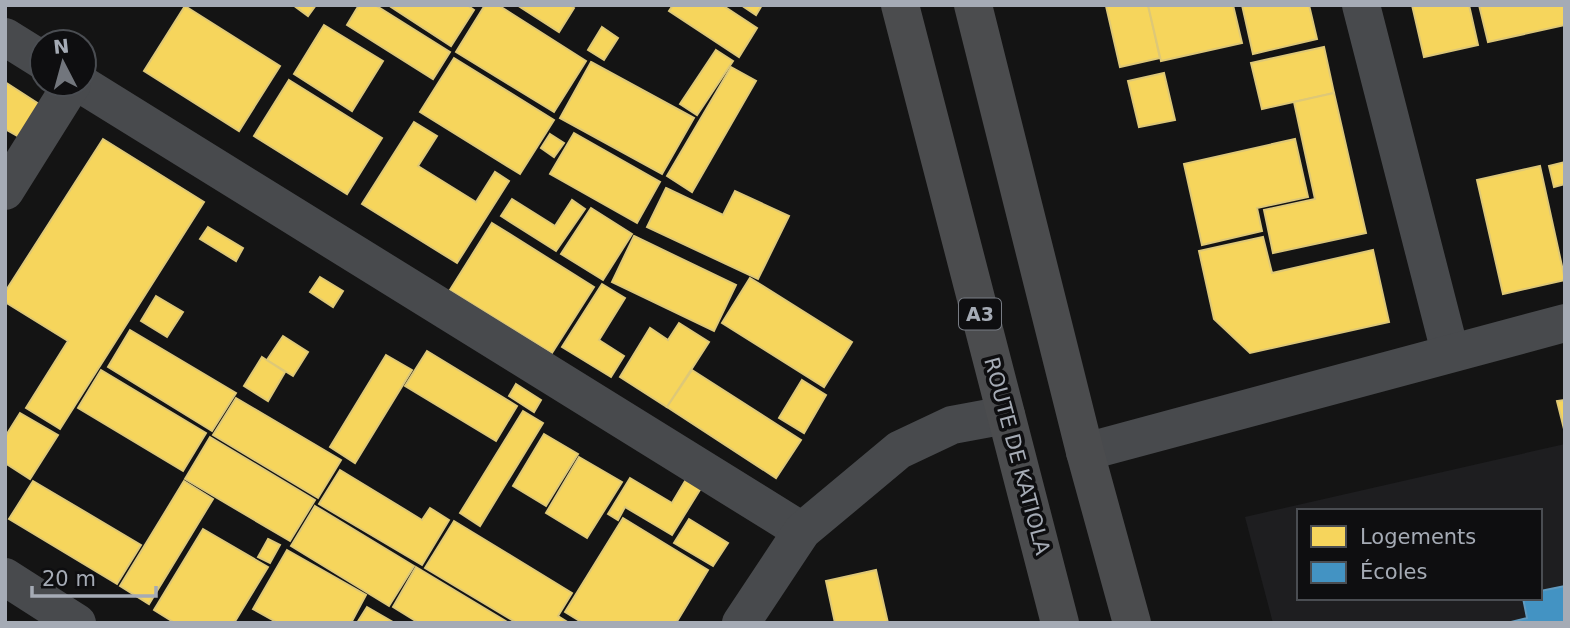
<svg xmlns="http://www.w3.org/2000/svg" width="1570" height="628" viewBox="0 0 1570 628" font-family="'DejaVu Sans',sans-serif">
<style>
.built{fill:#1e1e20;fill-rule:evenodd}
.homes{fill:#f6d55c;stroke:#dec877;stroke-width:2}
.schools{fill:#4393c3;stroke:#609abf;stroke-width:2}
.lines{fill:none;stroke-linecap:round;stroke-linejoin:round}
.street{stroke:#484a4d;stroke-width:38}
.highway{stroke:#4b4c4e;stroke-width:38}
.labels{text-anchor:middle;stroke-width:7;stroke-linejoin:round;paint-order:stroke}
.shield{fill:#0e0e10;stroke:#787c84;stroke-width:2}
.shield-label{font-size:19px;font-weight:bold;fill:#a5abb5}
.street-label{font-size:21px;fill:#a5abb5;stroke:#0e0e10}
</style>
<rect width="100%" height="100%" fill="#141414"/>
<path class="built" d="M1565 444V623H1273L1245 517ZM1299 511H1540V598H1299Z"/>
<g class="homes">
<path d="M293 5H316L308 16Z"/>
<path d="M359 5H375L450 52 433 79 347 25Z"/>
<path d="M388 5H467L474 10 451 46Z"/>
<path d="M485 5H498L586 61 554 112 456 52Z"/>
<path d="M517 5H569L574 8 559 32Z"/>
<path d="M673 5H722L757 28 739 57 669 11Z"/>
<path d="M741 5H762L756 15Z"/>
<path d="M1111 5H1148L1160 58 1120 67 1106 6Z"/>
<path d="M1148 5H1233L1242 43 1161 61Z"/>
<path d="M1242 5H1309L1317 39 1253 54Z"/>
<path d="M1412 5H1469L1478 45 1424 57Z"/>
<path d="M1479 5H1565V25L1488 42Z"/>
<path d="M185 6 280 66 239 131 144 71Z"/>
<path d="M324 25 383 61 352 111 294 74Z"/>
<path d="M602 27 618 38 604 60 588 50Z"/>
<path d="M1324 47 1334 93 1262 109 1251 63Z"/>
<path d="M716 50 733 61 697 115 680 104Z"/>
<path d="M454 58 554 120 520 174 420 112Z"/>
<path d="M591 62 694 118 662 174 560 118Z"/>
<path d="M731 67 756 81 692 192 667 176Z"/>
<path d="M1164 73 1175 120 1139 127 1128 81Z"/>
<path d="M289 80 382 138 347 194 254 136Z"/>
<path d="M5 82 39 104 19 137 5 129Z"/>
<path d="M1334 93 1366 233 1273 253 1264 210 1315 199 1294 102Z"/>
<path d="M414 122 437 136 418 166 476 202 495 172 509 181 457 263 362 204Z"/>
<path d="M574 133 660 182 637 223 550 174Z"/>
<path d="M550 134 564 143 554 157 541 148Z"/>
<path d="M103 139 204 202 60 429 26 408 68 341 5 302V292Z"/>
<path d="M1295 139 1308 197 1257 208 1262 231 1202 245 1184 164Z"/>
<path d="M1565 162V184L1554 187 1549 166Z"/>
<path d="M1540 166 1565 280 1503 294 1477 180Z"/>
<path d="M666 188 723 215 735 191 789 216 758 279 647 227Z"/>
<path d="M512 199 555 226 572 200 585 209 556 251 501 216Z"/>
<path d="M591 208 632 234 603 280 561 254Z"/>
<path d="M492 223 594 287 552 353 450 290Z"/>
<path d="M208 227 243 248 236 261 200 239Z"/>
<path d="M634 236 736 285 714 331 612 282Z"/>
<path d="M1263 237 1272 273 1373 250 1389 322 1250 353 1214 319 1199 251Z"/>
<path d="M320 277 343 291 333 307 310 292Z"/>
<path d="M750 278 852 342 824 387 722 323Z"/>
<path d="M602 284 625 298 599 340 624 356 611 377 562 347Z"/>
<path d="M156 296 183 312 167 337 141 321Z"/>
<path d="M679 323 709 342 667 407 620 377 650 328 668 340Z"/>
<path d="M130 330 236 393 212 431 108 367Z"/>
<path d="M283 336 308 352 293 376 267 360Z"/>
<path d="M427 351 517 406 496 441 405 386Z"/>
<path d="M386 355 412 370 355 463 330 447Z"/>
<path d="M262 357 285 372 268 401 244 386Z"/>
<path d="M101 370 206 433 183 471 78 408Z"/>
<path d="M692 370 801 440 776 478 667 407Z"/>
<path d="M802 380 826 395 804 433 779 418Z"/>
<path d="M516 384 541 400 534 412 509 396Z"/>
<path d="M236 398 341 460 318 498 213 435Z"/>
<path d="M1565 400V433L1557 401Z"/>
<path d="M523 411 543 423 480 526 460 513Z"/>
<path d="M20 413 58 435 30 479 5 463V437Z"/>
<path d="M544 434 578 454 546 506 513 486Z"/>
<path d="M210 437 315 500 290 541 185 479Z"/>
<path d="M579 457 622 482 587 538 546 513Z"/>
<path d="M340 470 422 520 430 508 449 520 422 565 319 504Z"/>
<path d="M691 471 706 480 672 535 625 507 618 520 608 514 630 478 672 503Z"/>
<path d="M33 481 141 545 117 584 9 519Z"/>
<path d="M184 481 213 499 149 604 120 586Z"/>
<path d="M315 506 414 566 389 606 291 546Z"/>
<path d="M623 518 708 570 676 623H583L565 612Z"/>
<path d="M689 519 728 543 713 566 674 543Z"/>
<path d="M454 521 572 593 558 616 569 623H517L425 568Z"/>
<path d="M203 529 268 567 234 623H175L154 610Z"/>
<path d="M268 539 280 545 270 563 258 557Z"/>
<path d="M287 550 366 595 351 623H278L253 609Z"/>
<path d="M416 567 509 623H419L393 607Z"/>
<path d="M876 570 888 623H835L826 581Z"/>
<path d="M367 607 393 622 357 623Z"/>
</g>
<path class="schools" d="M1565 586V623H1507L1527 618 1523 598H1540V591Z"/>
<g class="lines">
<g class="street">
<path d="M1361 5 1450 352"/>
<path d="M5 37 42 60"/>
<path d="M81 84 802 531"/>
<path d="M5 191 72 84"/>
<path d="M1085 452 1565 323"/>
<path d="M5 577 77 623"/>
<path d="M741 623 802 531 899 450 952 425 1006 415"/>
</g>
<g class="highway">
<path d="M900 5 1060 623"/>
<path d="M973 5 1085 452 1132 623"/>
</g>
</g>
<g class="labels">
<rect class="shield" x="959" y="298.5" width="42" height="31" rx="5"/>
<g class="shield-label">
<text x="980" y="321">A3</text>
</g>
<g class="street-label">
<text transform="translate(1017 456) rotate(75)" y="7">ROUTE DE KATIOLA</text>
</g>
</g>
<rect width="1570" height="628" fill="none" stroke="#a5abb5" stroke-width="14"/>
<rect x="1297" y="509" width="245" height="91" fill="#0e0e10" stroke="#4a4d52" stroke-width="2"/>
<rect x="1311" y="526" width="35" height="21" fill="#f6d55c" stroke="#4a4d52" stroke-width="2"/>
<text x="1360" y="544" font-size="21" fill="#a5abb5">Logements</text>
<rect x="1311" y="562" width="35" height="21" fill="#4393c3" stroke="#4a4d52" stroke-width="2"/>
<text x="1360" y="579" font-size="21" fill="#a5abb5">Écoles</text>
<g transform="translate(63 63) rotate(354)"><circle r="33" fill="#0e0e10" stroke="#4a4d52" stroke-width="2"/>
<path d="M0-5L12 26L0 18L-12 26Z" fill="#72767d"/>
<text y="-10" font-size="19" font-weight="bold" text-anchor="middle" fill="#a5abb5">N</text>
</g>
<path d="M32 586v10h124v-10" fill="none" stroke="#a5abb5" stroke-width="3.5"/>
<text x="42" y="586" font-size="21" fill="#a5abb5" stroke="#0e0e10" stroke-width="5" paint-order="stroke">20 m</text>
</svg>
